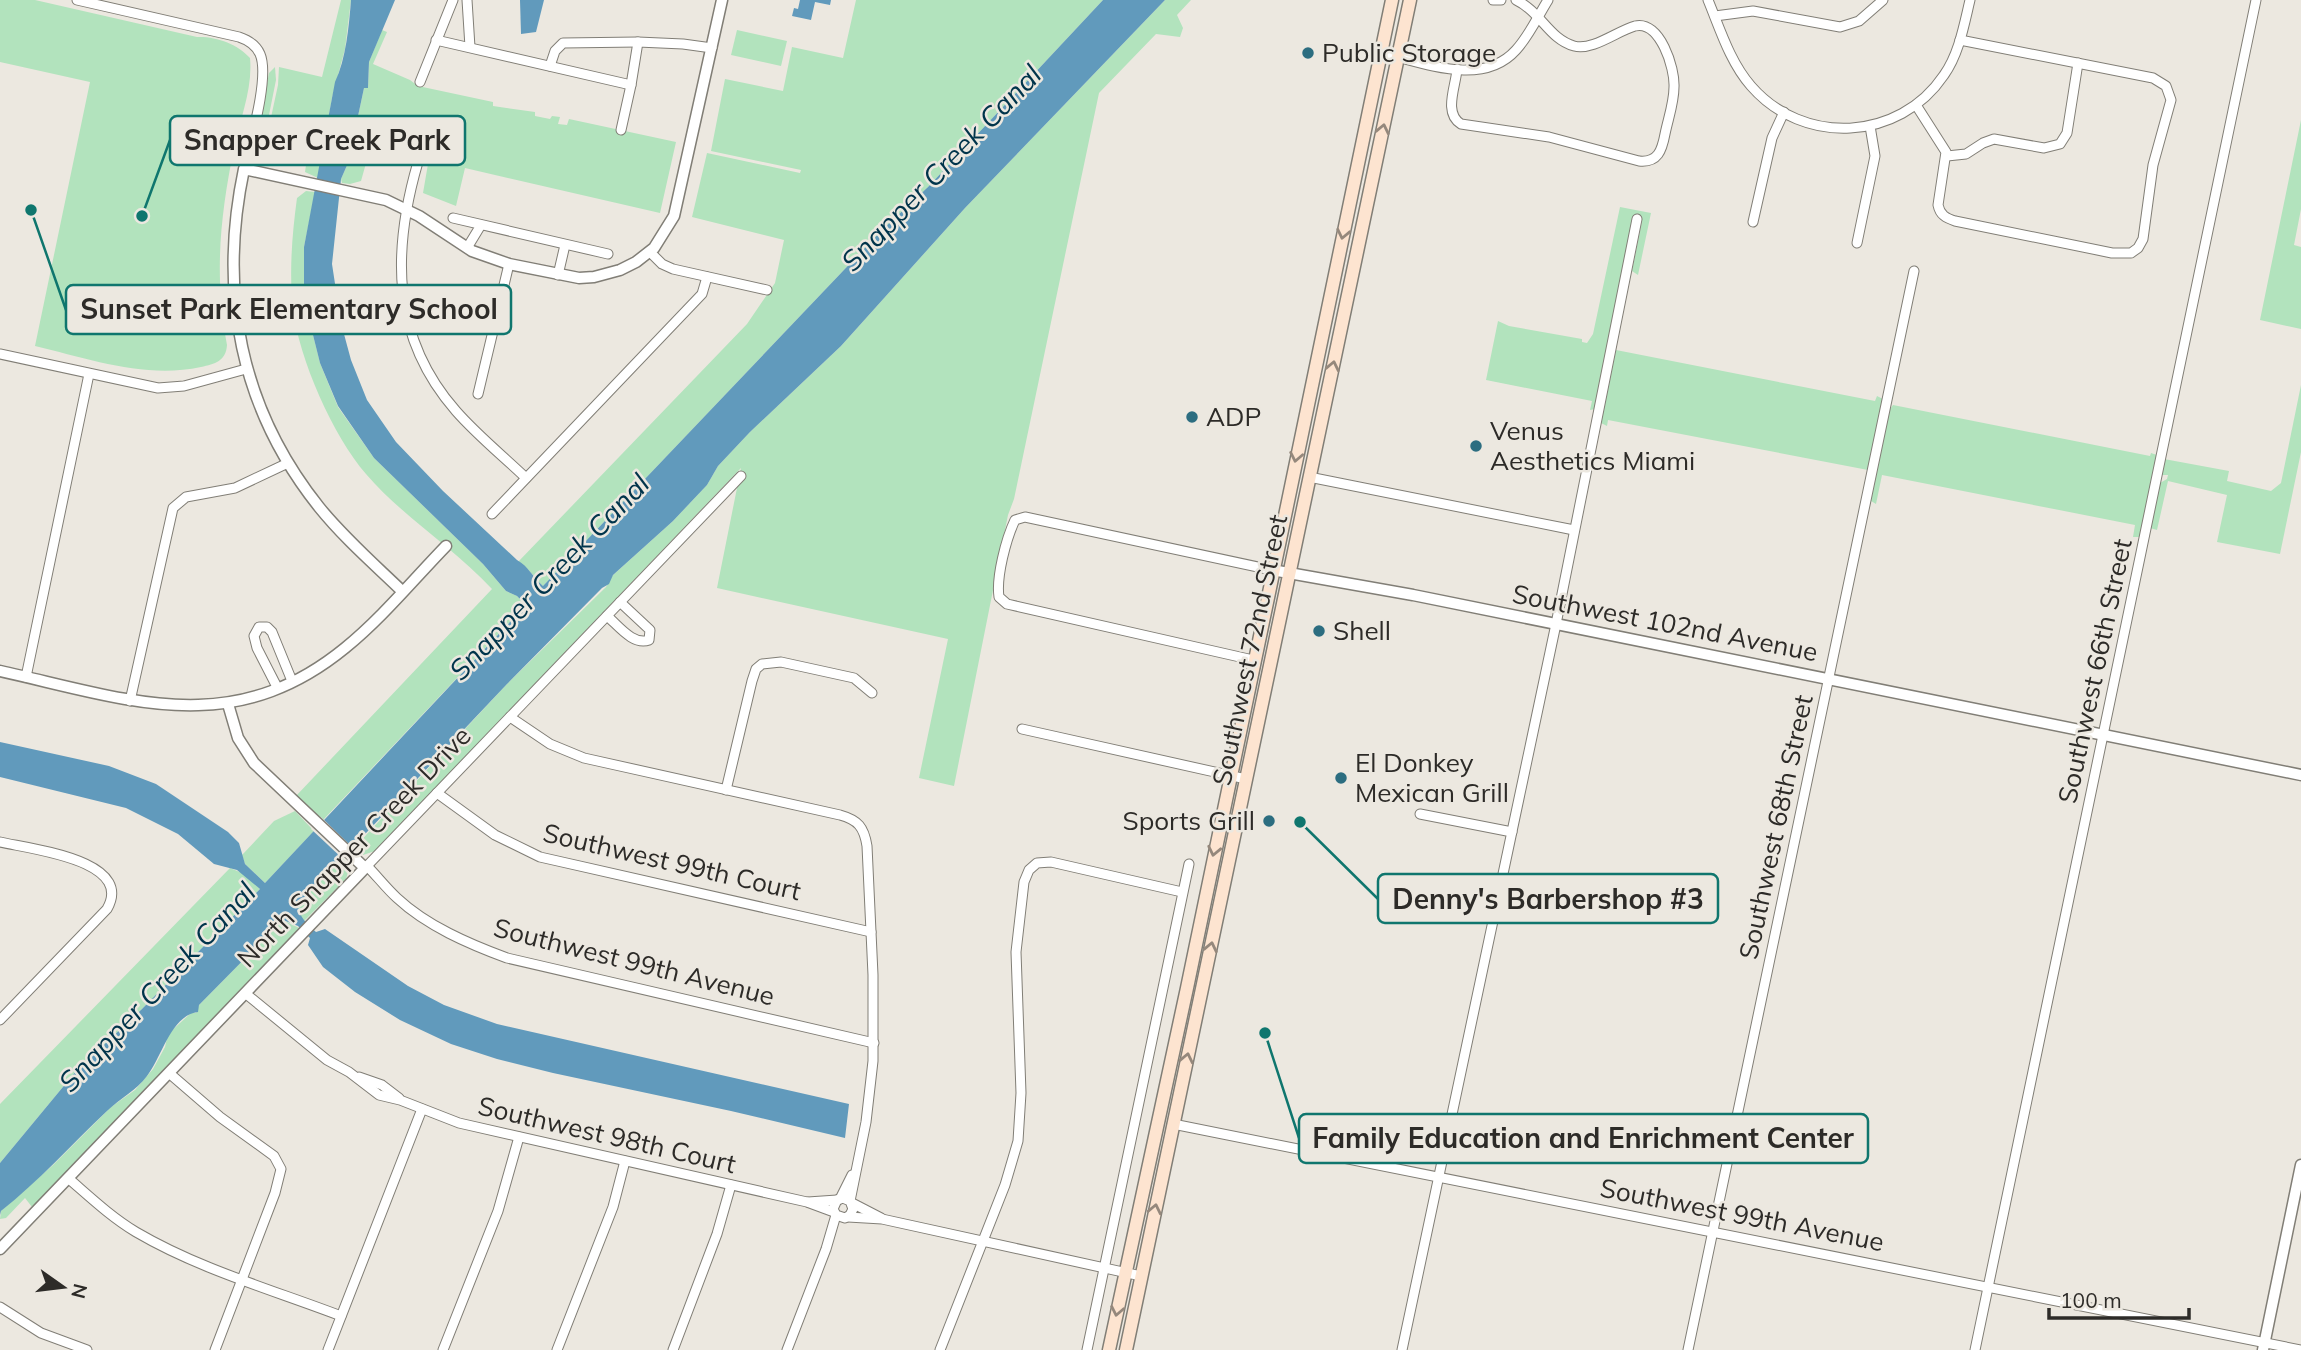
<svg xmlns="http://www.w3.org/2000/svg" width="2301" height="1350" viewBox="0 0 2301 1350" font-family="Mulish,sans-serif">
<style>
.green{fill:#b2e3bd}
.water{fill:#619abc}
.pier{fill:#ece8e0}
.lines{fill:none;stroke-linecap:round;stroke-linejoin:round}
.minor-casing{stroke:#817e76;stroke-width:11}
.tertiary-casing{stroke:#817e76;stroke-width:13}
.secondary-casing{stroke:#817e76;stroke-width:15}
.minor{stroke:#fff;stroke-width:9}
.tertiary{stroke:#fff;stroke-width:10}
.secondary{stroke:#fde4d0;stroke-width:12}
.oneway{stroke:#95887c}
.poi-dot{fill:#2c6d80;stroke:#ece8e0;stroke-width:2.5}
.labels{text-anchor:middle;stroke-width:5;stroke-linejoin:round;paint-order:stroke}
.poi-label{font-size:26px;fill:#2d2b28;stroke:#ece8e0;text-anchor:start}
.street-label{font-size:26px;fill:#2d2b28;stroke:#ece8e0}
.water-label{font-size:28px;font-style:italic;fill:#00344b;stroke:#ece8e0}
.leader{fill:none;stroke:#0f766e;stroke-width:2.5}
.callout-dot{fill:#0f766e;stroke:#ece8e0;stroke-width:2.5}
.callout{fill:#ece8e0;stroke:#0f766e;stroke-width:2.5}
.callout-label{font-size:28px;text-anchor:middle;font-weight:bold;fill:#2d2b28}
</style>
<rect width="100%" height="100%" fill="#ece8e0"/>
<g class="green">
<path d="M0 0H35L197 37C215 36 238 44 250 58 253 88 240 119 234 148 220 217 214 275 227 345 226 361 215 364 201 367 145 379 90 359 35 346L90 82 0 62Z"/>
<path d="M341 0H351L345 49 332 98 318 178 305 172 311 131 270 122 278 85 279 67 322 77Z"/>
<path d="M856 0H1103L928 187 882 230 543 586C534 577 529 568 518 562L747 324 775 283 784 240 692 217 707 153 800 173 801 170 711 151 725 79 783 91 792 47 843 58Z"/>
<path d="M1165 0H1191L1177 15 1183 28 1180 37 1156 34 1099 93 1014 499 1008 515 954 786 919 778 948 639 717 588 741 468 375 851 363 855 352 850 507 684 606 587 612 576 673 521 707 485 718 466 750 432 841 346 965 208Z"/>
<path d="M382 30 387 32 373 64 410 80 418 86 493 102V106L535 112V116L550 119 552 116 560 117 558 124 567 125 569 119 676 142 660 213 465 168 456 206 423 193 428 164 370 149 361 181 350 184 342 183 341 179 348 163 364 88H368L369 62Z"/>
<path d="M737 30 787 41 781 66 731 55Z"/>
<path d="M275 67 276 80 266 130 259 126 269 73Z"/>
<path d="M2301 120V209L2294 245 2301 247V329L2260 320Z"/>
<path d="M306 191 315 192 304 247V299L320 363 338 407 374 458 483 564 506 591 517 596 523 602 524 607 323 820 296 796 492 589C453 547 403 517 366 474 333 436 299 359 293 309 289 272 292 235 297 198Z"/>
<path d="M1620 207 1651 213 1638 275 1632 271 1642 221 1640 218 1595 409 1590 410 1592 401 1486 380 1498 321 1509 326 1582 339V342L1587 343 1593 334Z"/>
<path d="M1616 350 1875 401 1877 396 1883 399 1868 470 1608 420 1607 426 1601 423Z"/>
<path d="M2301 385V452L2280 554 2217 542 2227 495 2168 481 2157 530 2150 528 2160 483 2167 479 2168 475H2161L2164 459 2229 471 2227 481 2271 491 2281 483Z"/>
<path d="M1893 405 2150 456 2151 453 2157 455 2140 537H2133L2135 525 1882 475 1876 504 1871 501 1890 409Z"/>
<path d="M295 811 314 831 265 883 245 864 242 855 274 821Z"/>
<path d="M343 858 349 869 346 879 304 921 299 914 298 905Z"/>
<path d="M230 868 242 873 260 889 142 1009 77 1070 0 1163V1104Z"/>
<path d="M283 920 299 928 287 942 38 1202 32 1207 25 1198 6 1218 0 1219 1 1211 53 1165 111 1107 135 1090 153 1069 165 1047 168 1034 192 1012 196 1013 199 1005Z"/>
</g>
<g class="water">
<path d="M351 0H395L369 62 368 88H364L348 163 341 179 332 264 341 323 351 360 367 400 396 442 443 491 517 560C529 567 532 576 543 586L882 230 928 187 1103 0H1165L965 208 841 346 750 432 718 466 707 485 673 521 613 575 609 584 602 588 507 684 298 905C299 917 307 924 316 932L325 929 408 986 444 1005 497 1024 849 1104 845 1138 731 1111 553 1073 497 1059 451 1044 400 1020 355 992 323 967 308 945 310 938 298 926 283 920 199 1005 198 1012C171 1015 162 1057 147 1076 136 1091 120 1098 107 1111 72 1144 39 1181 1 1211L0 1215V1163L77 1070 142 1009 260 889 237 870 214 864 178 834 126 808 0 777V742L109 766 156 784 228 832 239 843 245 864 265 883 524 607 523 602 517 596 506 591 483 564 374 458 338 406 320 363 304 299V247L335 82C346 59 349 26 351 0Z"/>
<path d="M520 0H544L536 32 521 34Z"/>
<path d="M800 0H831L830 5 815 2 811 20 792 16 794 8 798 9Z"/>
</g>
<path class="pier" d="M321 817 353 848 343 859 311 829Z"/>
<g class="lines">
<defs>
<g id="minor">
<path d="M77 0 239 37C248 40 256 45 260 54 270 77 250 143 244 169"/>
<path d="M467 0 470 47"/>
<path d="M1493 0H1501"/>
<path d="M1708 0C1720 29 1730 62 1751 86 1803 146 1899 142 1944 75 1959 54 1964 25 1970 0"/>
<path d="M1715 16 1753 11 1840 27 1859 21 1883 0"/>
<path d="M436 40 631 85 638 42 683 44 712 48"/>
<path d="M1381 53C1422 62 1482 88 1516 50 1529 36 1538 16 1548 0"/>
<path d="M550 66 555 51 563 43 638 42"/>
<path d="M1457 69C1456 86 1443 113 1461 124L1549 137 1639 161C1658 163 1662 150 1665 134 1668 119 1674 103 1674 87 1675 68 1660 20 1635 26 1617 31 1593 51 1574 46 1549 39 1541 12 1516 0"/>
<path d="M420 82 453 0"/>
<path d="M1916 105 1946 152 1938 205C1940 215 1946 218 1955 221L2112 253H2131L2138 248 2143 239 2153 165 2171 100 2166 86 2153 78 1960 40"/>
<path d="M621 130 631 85"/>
<path d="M1947 156 1966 154 1983 143 1994 139 2044 148 2060 144 2067 133 2078 63"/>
<path d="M418 162C392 251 391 337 456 411 477 435 503 456 526 478"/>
<path d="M453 218 608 254"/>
<path d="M1753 222 1772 138 1784 112"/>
<path d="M1857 243 1875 156 1870 126"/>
<path d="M467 248 481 225"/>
<path d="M650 252 662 264 673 269 767 290"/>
<path d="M558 275 565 245"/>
<path d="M0 354 158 388 184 386 246 369"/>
<path d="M478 394 509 264"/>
<path d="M1309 477 1574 530"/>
<path d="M492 514 702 294 707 277"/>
<path d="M607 616C618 625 633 646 649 640L650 630 620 602"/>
<path d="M1253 660 1007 604 999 597C996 577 1006 539 1015 520L1025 517 1272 570"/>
<path d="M26 677 89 374"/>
<path d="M277 687 257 648 254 636 259 627H267L272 632 292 681"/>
<path d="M130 701 173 508 186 497 235 488 288 463"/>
<path d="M510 717 550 744 584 758 840 815C858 820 864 827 867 846L873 975V1061L866 1122 850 1201 853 1209 850 1215 845 1218 836 1215 833 1209 837 1200 843 1198 850 1201"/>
<path d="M1022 729 1246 779"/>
<path d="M726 790 752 681 756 669 762 664 781 662 854 678 872 693"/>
<path d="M437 793 495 835 540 857 871 932"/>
<path d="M1420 814 1512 832"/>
<path d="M0 842C30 849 135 860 107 909L0 1020"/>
<path d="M367 866C377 876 386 888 397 898 427 926 469 944 507 958L874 1043"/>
<path d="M365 868 741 476"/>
<path d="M245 993 327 1060 349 1072 379 1095 400 1100 459 1123 807 1202 834 1212"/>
<path d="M169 1073 220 1117 274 1156 281 1169 275 1193 215 1350"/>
<path d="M359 1077 382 1085 399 1098"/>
<path d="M1173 1124 2301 1350"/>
<path d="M68 1178C90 1197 111 1217 136 1232 199 1269 273 1290 341 1316"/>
<path d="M840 1199 852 1175"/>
<path d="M808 1202 837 1200"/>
<path d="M852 1203 881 1218"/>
<path d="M848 1217 882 1219 1141 1276"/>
<path d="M0 1307 41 1333 87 1350"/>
<path d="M328 1350 422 1109"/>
<path d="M443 1350 498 1211 519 1137"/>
<path d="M557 1350 613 1207 625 1161"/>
<path d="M673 1350 717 1234 731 1185"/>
<path d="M787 1350 826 1249 836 1215"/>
<path d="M940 1350 1005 1185 1018 1141 1021 1093 1016 952 1024 882 1029 870 1037 863 1051 862 1182 892"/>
<path d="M1087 1350 1189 864"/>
<path d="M1402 1350 1556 624 1637 219"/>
<path d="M1688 1350 1914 271"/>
<path d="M1975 1350 2256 0"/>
</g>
<g id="tertiary">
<path d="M1272 570 1413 595 2301 775"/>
<path d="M402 591C374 564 344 538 319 507 240 408 218 292 244 169L386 200 419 216 472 251 509 264 579 278 594 277 620 270 636 262 654 248 674 216 722 0"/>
<path d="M0 671C127 699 231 741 345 648 382 618 413 580 446 546"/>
<path d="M0 1249 365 868 254 763 238 738 228 704"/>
<path d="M2263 1350 2301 1165"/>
</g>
<g id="secondary">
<path d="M1109 1350 1187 988 1392 0"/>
<path d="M1126 1350 1410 0"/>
</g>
</defs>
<use href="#minor" class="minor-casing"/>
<use href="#tertiary" class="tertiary-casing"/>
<use href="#secondary" class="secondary-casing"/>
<use href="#minor" class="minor"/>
<use href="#tertiary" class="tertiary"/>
<use href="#secondary" class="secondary"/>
</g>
<defs><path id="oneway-chevron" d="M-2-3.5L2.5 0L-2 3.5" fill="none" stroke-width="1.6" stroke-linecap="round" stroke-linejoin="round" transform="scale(1.75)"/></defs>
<g class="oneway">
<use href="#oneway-chevron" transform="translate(1383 129) rotate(-78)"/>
<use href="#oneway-chevron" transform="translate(1343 234) rotate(102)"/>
<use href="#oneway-chevron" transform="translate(1333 366) rotate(-78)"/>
<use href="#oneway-chevron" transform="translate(1296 457) rotate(101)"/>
<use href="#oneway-chevron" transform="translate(1214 851) rotate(102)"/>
<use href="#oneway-chevron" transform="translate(1211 947) rotate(-78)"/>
<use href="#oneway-chevron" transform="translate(1187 1058) rotate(-78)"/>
<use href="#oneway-chevron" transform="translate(1155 1209) rotate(-78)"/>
<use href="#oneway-chevron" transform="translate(1117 1311) rotate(101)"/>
</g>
<g class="poi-dot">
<circle cx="1308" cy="53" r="7"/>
<circle cx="1192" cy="417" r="7"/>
<circle cx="1476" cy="446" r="7"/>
<circle cx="1319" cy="631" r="7"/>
<circle cx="1341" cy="778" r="7"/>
<circle cx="1269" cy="821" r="7"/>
</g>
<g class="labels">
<g class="poi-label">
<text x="1322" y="62">Public Storage</text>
<text x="1206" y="426">ADP</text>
<text x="1490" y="440">Venus<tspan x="1490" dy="30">Aesthetics Miami</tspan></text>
<text x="1333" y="640">Shell</text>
<text x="1355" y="772">El Donkey<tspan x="1355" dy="30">Mexican Grill</tspan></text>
<text x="1255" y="830" text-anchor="end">Sports Grill</text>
</g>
<g class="street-label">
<text transform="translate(1665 623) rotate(11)" y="9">Southwest 102nd Avenue</text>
<text transform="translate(1250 650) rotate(-78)" y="9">Southwest 72nd Street</text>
<text transform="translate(2095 671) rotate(-78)" y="9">Southwest 66th Street</text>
<text transform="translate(1776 827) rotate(-78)" y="9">Southwest 68th Street</text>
<text transform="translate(354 847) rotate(-46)" y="9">North Snapper Creek Drive</text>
<text transform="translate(672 862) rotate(13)" y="9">Southwest 99th Court</text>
<text transform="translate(634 962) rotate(14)" y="9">Southwest 99th Avenue</text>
<text transform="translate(607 1135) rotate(13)" y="9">Southwest 98th Court</text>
<text transform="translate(1742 1215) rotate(11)" y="9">Southwest 99th Avenue</text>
</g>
<g class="water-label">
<text transform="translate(941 168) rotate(-46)" y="10">Snapper Creek Canal</text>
<text transform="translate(549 577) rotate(-46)" y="10">Snapper Creek Canal</text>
<text transform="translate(157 987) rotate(-47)" y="10">Snapper Creek Canal</text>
</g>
</g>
<path class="leader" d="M142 216L170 140M31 210L66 310M1300 822L1378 899M1265 1033L1299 1138"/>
<g class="callout-dot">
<circle cx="142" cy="216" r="7"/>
<circle cx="31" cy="210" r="7"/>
<circle cx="1300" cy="822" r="7"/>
<circle cx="1265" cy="1033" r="7"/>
</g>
<g class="callout">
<rect x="170" y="116" width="295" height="49" rx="7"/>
<rect x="66" y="285" width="445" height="49" rx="7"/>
<rect x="1378" y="874" width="340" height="49" rx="7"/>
<rect x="1299" y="1114" width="569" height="49" rx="7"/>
</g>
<g class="callout-label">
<text x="317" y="150">Snapper Creek Park</text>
<text x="289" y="319">Sunset Park Elementary School</text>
<text x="1548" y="909">Denny's Barbershop #3</text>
<text x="1583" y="1148">Family Education and Enrichment Center</text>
</g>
<g transform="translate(63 1287) rotate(104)" stroke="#ece8e0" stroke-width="5" paint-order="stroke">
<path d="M0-5L12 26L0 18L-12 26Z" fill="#2d2b28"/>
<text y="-10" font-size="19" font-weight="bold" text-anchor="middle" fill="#2d2b28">N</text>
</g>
<path d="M2049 1308v10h140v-10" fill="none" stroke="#2d2b28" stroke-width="3.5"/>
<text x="2060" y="1308" font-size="21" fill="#2d2b28" stroke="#ece8e0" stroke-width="5" paint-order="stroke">100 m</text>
</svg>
